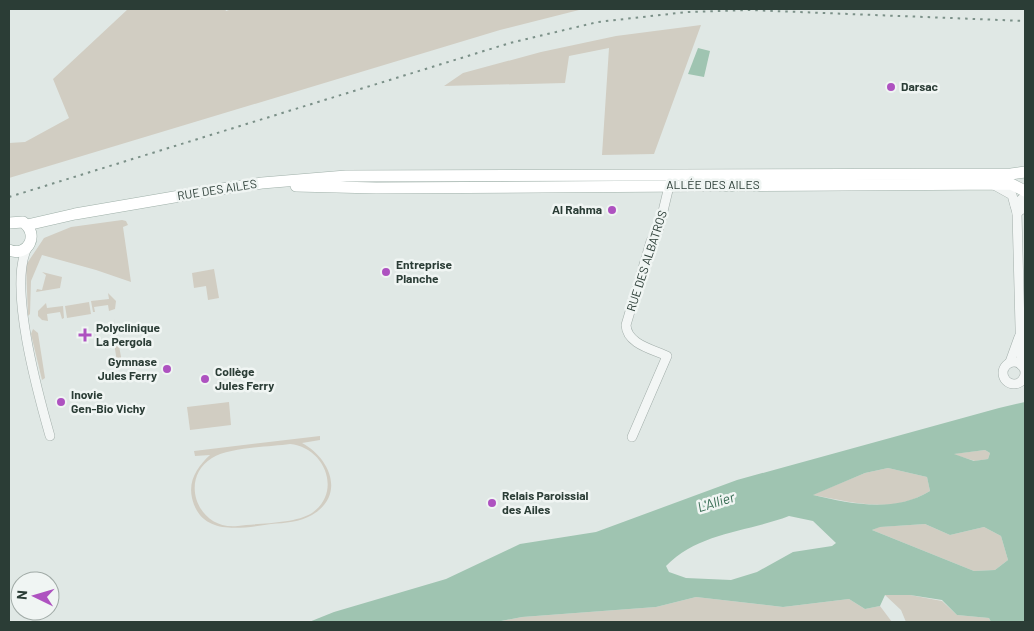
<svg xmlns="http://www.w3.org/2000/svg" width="1034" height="631" viewBox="0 0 1034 631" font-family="Barlow,sans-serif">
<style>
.green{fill:#d1cdc2;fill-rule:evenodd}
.water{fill:#9fc4b1;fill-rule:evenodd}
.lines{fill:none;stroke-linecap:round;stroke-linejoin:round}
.minor-casing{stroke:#a2aeaa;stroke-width:10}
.major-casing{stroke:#9fb0a9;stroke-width:12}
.minor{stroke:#f3f6f5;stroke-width:9}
.major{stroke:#fff;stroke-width:11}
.rail{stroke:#7b9088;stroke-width:2;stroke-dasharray:2.5 5;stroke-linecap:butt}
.poi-dot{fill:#ae52c0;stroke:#f0f5f3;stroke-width:2}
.labels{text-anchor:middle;stroke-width:5;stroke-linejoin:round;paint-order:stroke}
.poi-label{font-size:12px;font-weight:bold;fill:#2b3d36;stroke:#f0f5f3;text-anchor:start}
.street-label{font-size:12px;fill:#2b3d36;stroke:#f0f5f3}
.water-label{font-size:14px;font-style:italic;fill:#396d55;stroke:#f0f5f3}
</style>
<rect width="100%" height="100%" fill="#e0e8e5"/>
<g class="green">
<path d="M128 9H225L226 11 232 9H583L500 30 9 178V143L25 142 69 118 53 79Z"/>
<path d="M701 25 654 154 602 155 609 48 569 56 565 83 444 86 463 73 541 52 616 36Z"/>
<path d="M122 220 126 221 128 225 123 227 131 282 96 270 42 255 31 281 30 314 28 316 26 265 44 238 71 227Z"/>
<path d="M214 269 219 298 208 300 206 286 194 288 192 273Z"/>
<path d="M42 272 62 277 60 288 36 292 37 289 42 290 46 275Z"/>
<path d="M108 293 116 301 115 309 109 311 108 305 94 307 95 312H93L91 301 109 299Z"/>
<path d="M89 302 91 314 67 318 65 306Z"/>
<path d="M46 303 47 308 63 306 64 318 62 319 60 312 47 314 48 321 42 320 38 316V311Z"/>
<path d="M114 318 123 368H118L111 324 115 323Z"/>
<path d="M33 329 38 333 45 378 42 380 31 334Z"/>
<path d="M229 402 231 425 190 430 187 407Z"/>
<path d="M320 436V440L302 443C330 458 346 495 312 515 300 522 285 523 271 524 242 528 201 537 192 498 188 480 198 466 210 455L195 456 194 451ZM290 444C324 447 343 491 312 513 295 524 258 523 238 526 198 531 178 479 212 458 230 447 269 447 290 444Z"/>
<path d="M985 450 990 453 988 459 975 461 952 454Z"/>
<path d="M888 468 927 477 930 491C891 515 854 502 812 495L865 473Z"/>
<path d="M925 524 950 535 984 527 1001 536 1008 560 995 570 974 571 872 530 879 527Z"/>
<path d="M885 595H910L942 601 957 615 989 618 991 622H906L901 610Z"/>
<path d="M696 597 783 607 849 599 865 609 880 606 892 622H496L522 617 656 607Z"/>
</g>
<g class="water">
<path d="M698 48 710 51 704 77 688 74Z"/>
<path d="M1025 402V622H991L989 618 957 615 942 600 910 595H885L880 606 865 609 849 599 783 607 696 597 656 607 522 617 496 622H309L334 612 446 579 520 544 596 532 737 480 999 408ZM985 450 990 453 988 459 974 461 954 454ZM888 468 927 477 930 491C894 513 852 504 813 495L865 473ZM789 516 813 521 836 543 832 546 793 552 757 572 731 580 686 578 669 572 666 566C699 532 747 532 789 516ZM925 524 950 535 984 527 1001 536 1008 560 995 570 974 571 872 530 880 527Z"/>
</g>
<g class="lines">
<defs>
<g id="minor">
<path d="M994 185 1012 195 1017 213 1021 365"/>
<path d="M1015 205 1025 196"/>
<path d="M1017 213 1025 207"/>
<path d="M27 248C8 287 38 394 50 436"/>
<path d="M1010 362 1019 337"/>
<circle cx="1014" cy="373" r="11"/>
<path d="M632 437 667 356C652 349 627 344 626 325L651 241 659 228 670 182"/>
</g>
<g id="major">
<path d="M296 186 376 188 1011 184 1025 191"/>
<path d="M9 223 23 222C40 234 28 258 9 250"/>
<path d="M27 225 75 214 215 190 262 183 346 176 1011 174 1025 172"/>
</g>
</defs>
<use href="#minor" class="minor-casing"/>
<use href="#major" class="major-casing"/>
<use href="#minor" class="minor"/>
<use href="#major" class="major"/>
<path class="rail" d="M9 197 510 43 598 22 687 12 749 10 1025 21"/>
</g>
<g class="poi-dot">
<circle cx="891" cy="87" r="5"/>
<circle cx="612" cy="210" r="5"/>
<circle cx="386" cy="272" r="5"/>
<path d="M82.5 327.5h5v5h5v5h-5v5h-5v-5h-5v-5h5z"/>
<circle cx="167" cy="369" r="5"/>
<circle cx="205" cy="379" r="5"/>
<circle cx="61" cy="402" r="5"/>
<circle cx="492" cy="503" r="5"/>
</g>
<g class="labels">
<g class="poi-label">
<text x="901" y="91">Darsac</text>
<text x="602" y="214" text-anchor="end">Al Rahma</text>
<text x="396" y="269">Entreprise<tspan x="396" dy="14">Planche</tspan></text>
<text x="96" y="332">Polyclinique<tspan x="96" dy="14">La Pergola</tspan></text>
<text x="157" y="366" text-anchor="end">Gymnase<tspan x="157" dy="14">Jules Ferry</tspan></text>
<text x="215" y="376">Collège<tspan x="215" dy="14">Jules Ferry</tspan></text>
<text x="71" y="399">Inovie<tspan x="71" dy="14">Gen-Bio Vichy</tspan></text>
<text x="502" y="500">Relais Paroissial<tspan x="502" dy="14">des Ailes</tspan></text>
</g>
<g class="street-label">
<text x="713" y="189">ALLÉE DES AILES</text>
<text transform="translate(217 190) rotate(-9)" y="4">RUE DES AILES</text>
<text transform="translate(647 261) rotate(-72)" y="4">RUE DES ALBATROS</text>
</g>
<g class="water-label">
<text transform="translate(716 502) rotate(-17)" y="5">L'Allier</text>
</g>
</g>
<rect width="1034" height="631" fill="none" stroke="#2b3d36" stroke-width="20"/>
<g transform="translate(35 596) rotate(275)"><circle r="24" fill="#f0f5f3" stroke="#a1aba7"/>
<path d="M0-4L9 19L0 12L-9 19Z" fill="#ae52c0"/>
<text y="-8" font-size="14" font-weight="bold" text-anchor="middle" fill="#2b3d36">N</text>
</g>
</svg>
